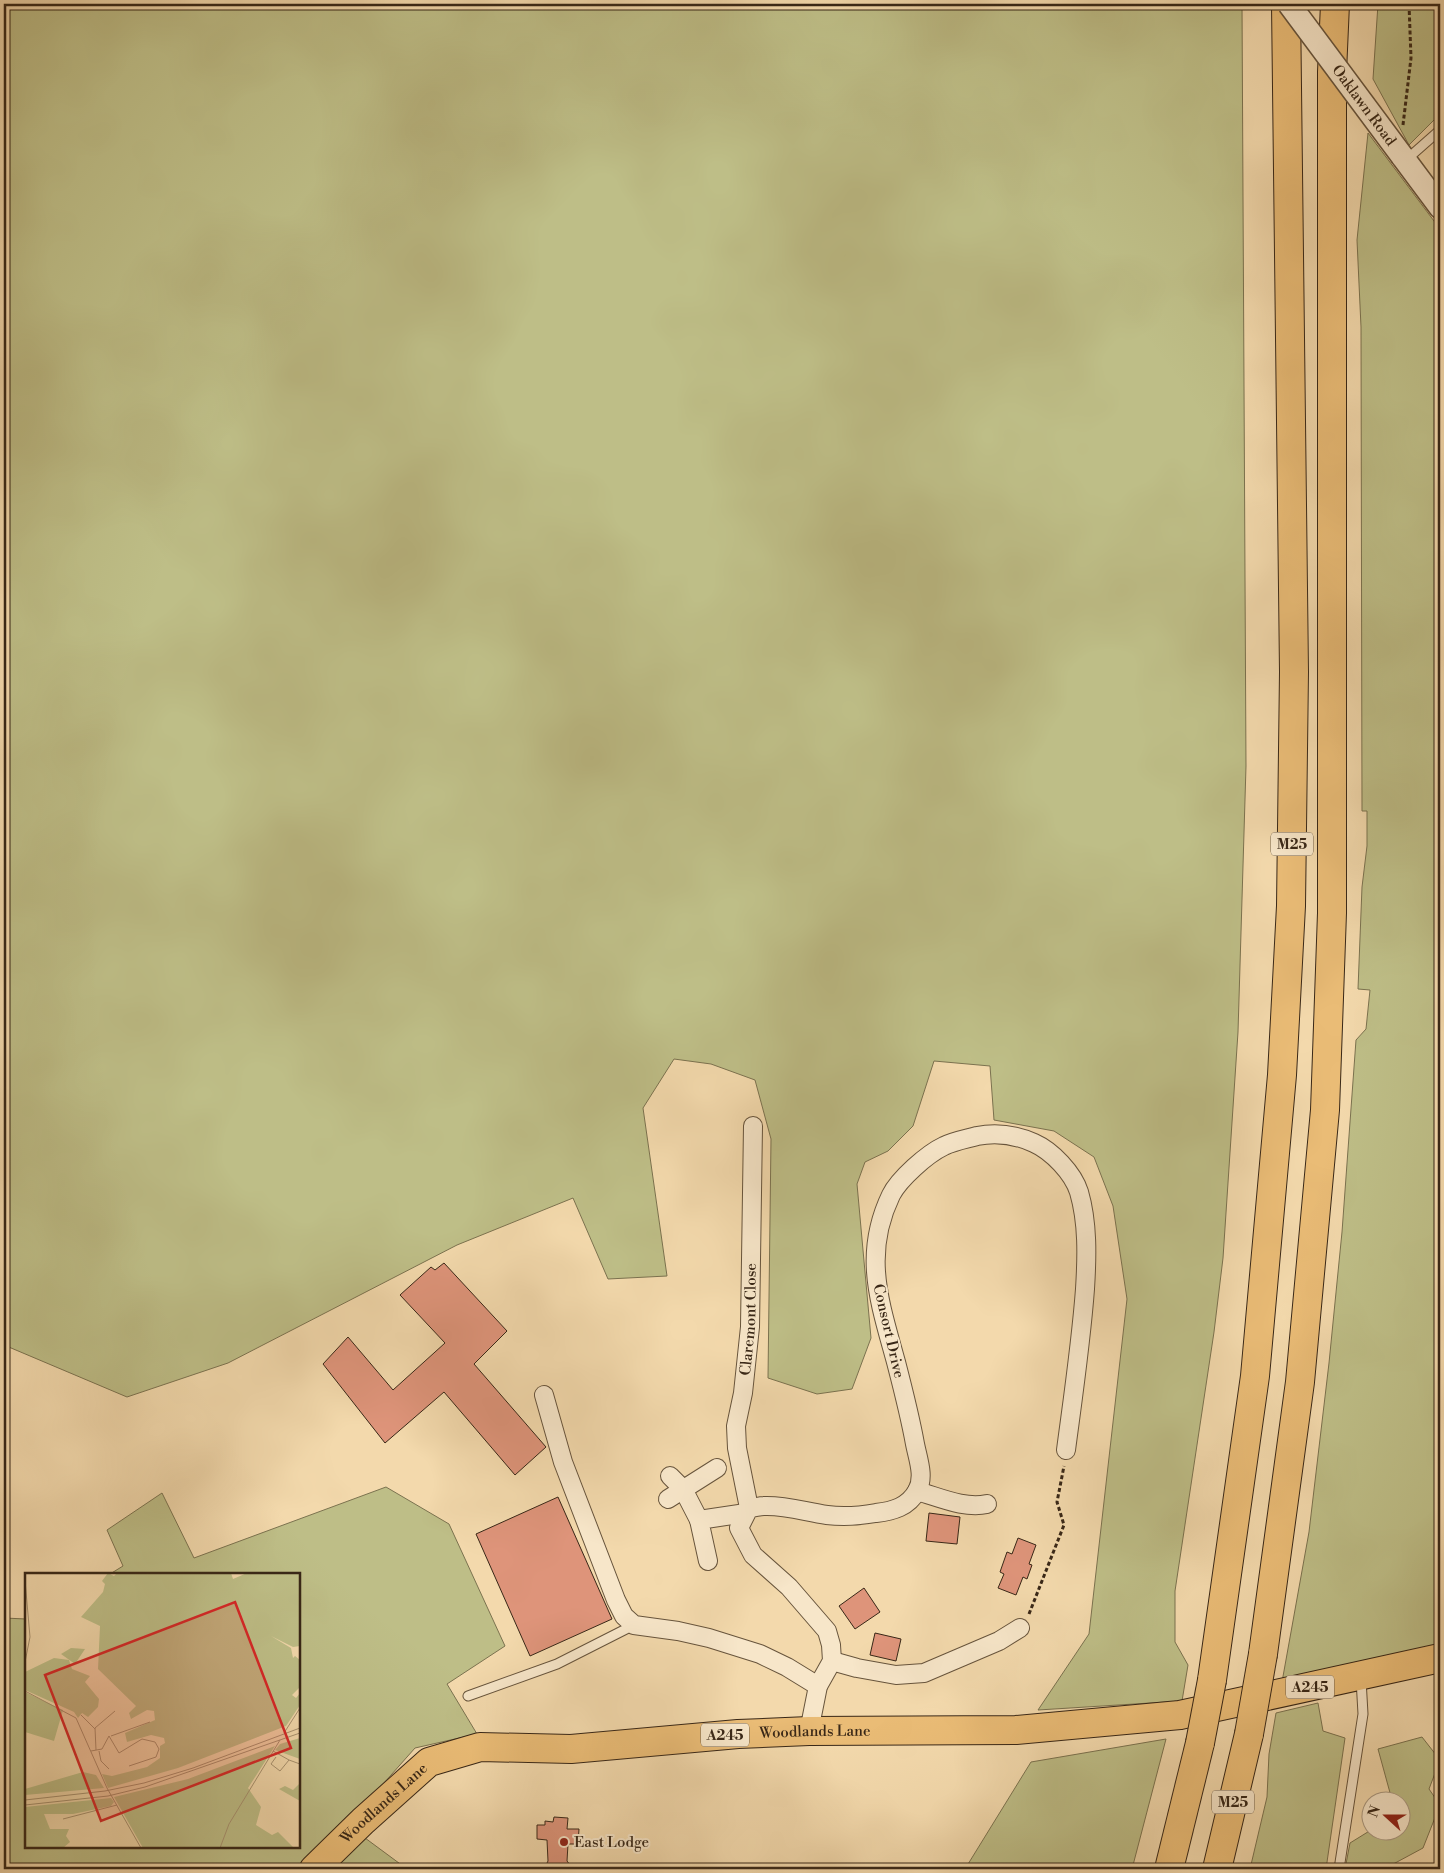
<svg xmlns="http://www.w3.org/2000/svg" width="1444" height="1873" viewBox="0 0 1444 1873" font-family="'Libre Bodoni',serif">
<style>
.green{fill:#bebe87;stroke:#7b724f}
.building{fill:#de947a;stroke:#382717}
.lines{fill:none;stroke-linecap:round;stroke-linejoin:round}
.service-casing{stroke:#67543c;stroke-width:11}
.minor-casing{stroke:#67543c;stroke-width:20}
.tertiary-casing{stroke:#67543c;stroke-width:25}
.primary-casing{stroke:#382717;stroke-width:30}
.motorway-casing{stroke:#382717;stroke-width:30}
.path{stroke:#382717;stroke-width:3;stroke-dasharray:4 2.5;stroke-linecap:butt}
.service{stroke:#f7e6c9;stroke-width:9}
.minor{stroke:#f7e6c9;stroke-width:18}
.tertiary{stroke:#f7e6c9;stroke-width:22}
.primary{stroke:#eabc76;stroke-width:28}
.motorway{stroke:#eabc76;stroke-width:28}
.tertiary-bridge-casing{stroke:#67543c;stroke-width:25;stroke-linecap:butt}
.motorway-bridge-casing{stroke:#382717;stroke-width:30;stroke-linecap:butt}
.tertiary-bridge{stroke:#f7e6c9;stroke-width:22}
.motorway-bridge{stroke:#eabc76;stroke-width:28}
.poi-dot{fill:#8f2418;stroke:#f7e6c9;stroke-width:2}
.labels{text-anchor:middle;stroke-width:4;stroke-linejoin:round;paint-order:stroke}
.shield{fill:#f7e6c9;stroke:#71604c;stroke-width:1}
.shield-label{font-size:14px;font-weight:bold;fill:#382717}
.street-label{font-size:15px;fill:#382717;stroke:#f7e6c9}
.poi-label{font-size:15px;fill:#382717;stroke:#f7e6c9;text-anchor:start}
.inset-road{fill:none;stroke:#a89270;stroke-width:1}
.view{fill:#d62828;fill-opacity:0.15;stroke:#d62828;stroke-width:2.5}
.inset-edge{fill:none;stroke:#382717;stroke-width:2.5}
</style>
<rect width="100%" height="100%" fill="#f3d9ac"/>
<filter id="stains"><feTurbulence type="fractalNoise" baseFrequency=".004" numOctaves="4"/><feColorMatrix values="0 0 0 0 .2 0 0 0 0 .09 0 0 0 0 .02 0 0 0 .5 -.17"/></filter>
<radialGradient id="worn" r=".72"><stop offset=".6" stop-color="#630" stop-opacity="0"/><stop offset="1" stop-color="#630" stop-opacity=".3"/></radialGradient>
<g class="green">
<path d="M4 4H1242L1246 766 1238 1032 1223 1258 1214 1332 1175 1591V1642L1188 1665 1182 1701 1038 1710 1089 1634 1127 1299 1113 1206 1094 1157 1054 1131 994 1120 990 1066 934 1061 913 1126 888 1151 865 1162 857 1184 871 1338 852 1389 817 1394 768 1378 771 1139 755 1080 711 1064 674 1059 643 1108 667 1276 608 1279 573 1198 457 1245 228 1363 127 1397 4 1345Z"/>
<path d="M1378 4H1440V114L1409 145 1373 79Z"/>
<path d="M1368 133 1440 229V1645L1282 1682 1309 1532 1329 1363 1342 1232 1356 1040 1366 1029 1370 990 1358 989 1362 887 1367 846V811H1362L1361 327 1357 240Z"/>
<path d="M386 1487 449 1524 505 1646 447 1684 477 1734 415 1748 352 1819 299 1869H4V1618L26 1619V1847H299V1574H110L123 1566 107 1530 162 1493 194 1558Z"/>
<path d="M1318 1703 1323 1731 1345 1738 1326 1869H1250L1267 1797 1269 1754 1276 1713Z"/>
<path d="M1422 1737 1440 1760 1429 1789 1440 1805 1423 1848 1384 1869H1345L1350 1843 1371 1830H1402V1800H1392L1378 1749Z"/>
<path d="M1166 1739 1132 1869H965L1031 1762Z"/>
<path d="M361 1835 407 1869H326Z"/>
</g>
<g class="building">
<path d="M444 1263 507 1331 474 1364 546 1447 515 1475 444 1392 385 1443 323 1364 348 1337 393 1390 445 1343 400 1295 431 1267 435 1270Z"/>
<path d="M558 1497 612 1619 530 1656 476 1534Z"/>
<path d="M929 1513 960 1517 957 1544 926 1541Z"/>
<path d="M1018 1538 1036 1545 1029 1564 1032 1565 1027 1579 1023 1577 1016 1595 998 1588 1004 1574 1000 1572 1007 1552 1012 1554Z"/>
<path d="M864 1588 880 1612 855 1629 839 1606Z"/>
<path d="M875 1633 901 1639 896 1661 870 1655Z"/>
<path d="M554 1817 568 1818 567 1829H579L578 1844H568L567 1861 573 1869H544L548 1861 547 1840 537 1839V1825H545V1821L553 1822Z"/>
</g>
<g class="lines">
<defs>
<g id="service">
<path d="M1406 160 1440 130"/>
<path d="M468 1696 557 1664 634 1625"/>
<path d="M1339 1869 1363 1714 1361 1679"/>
</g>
<g id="minor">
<path d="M544 1395 563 1462 616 1600 624 1616 634 1625 678 1631 709 1638 760 1654 787 1667 818 1686"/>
<path d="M670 1476 683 1489 699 1520"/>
<path d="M917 1491C939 1497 964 1509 987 1504"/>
<path d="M668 1499 717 1468"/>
<path id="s1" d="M749 1508 737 1448 736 1426 743 1393 750 1327 753 1126"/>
<path d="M708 1561 699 1520 746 1513"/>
<path d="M832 1661 857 1668 896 1675 924 1673 999 1641 1020 1628"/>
<path d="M809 1731 818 1686 832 1661 831 1645 827 1631 789 1587 753 1555 739 1528 749 1508C754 1508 759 1506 764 1506 785 1505 806 1512 827 1515 843 1517 859 1516 876 1513 893 1511 908 1507 917 1491 925 1477 918 1459 915 1444 910 1416 903 1389 896 1362 880 1303 862 1255 891 1195 899 1179 927 1154 944 1146 954 1141 966 1139 977 1136 996 1132 1016 1135 1034 1143 1052 1151 1073 1173 1079 1192 1088 1223 1087 1257 1085 1289 1081 1343 1073 1397 1066 1450"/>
</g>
<path id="tertiary" d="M1402 156 1440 207"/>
<g id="primary">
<path id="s2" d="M314 1869 363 1821 429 1762 480 1747 571 1749 738 1734 809 1731 1016 1730 1180 1715 1440 1658"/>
</g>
<g id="motorway">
<path d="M1263 1654 1300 1382 1325 1110 1332 913V72L1335 4"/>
<path d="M1212 1680 1255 1376 1282 1075 1291 906 1294 672 1286 4"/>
<path d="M1169 1869 1200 1743"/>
<path d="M1217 1869 1249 1734"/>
</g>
</defs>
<use href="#service" class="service-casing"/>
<use href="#minor" class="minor-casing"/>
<use href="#tertiary" class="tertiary-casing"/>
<use href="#primary" class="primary-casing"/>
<use href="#motorway" class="motorway-casing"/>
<g class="path">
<path d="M1403 125 1411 58 1409 4"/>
<path d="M1029 1614 1064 1525 1057 1502 1064 1466"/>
</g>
<use href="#service" class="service"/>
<use href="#minor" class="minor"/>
<use href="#tertiary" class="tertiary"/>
<use href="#primary" class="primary"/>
<use href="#motorway" class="motorway"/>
<defs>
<g id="tertiary-bridge">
<path id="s3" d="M1289 4 1402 156"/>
</g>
<g id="motorway-bridge">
<path d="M1249 1734 1263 1654"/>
<path d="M1200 1743 1212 1680"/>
</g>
</defs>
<use href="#tertiary-bridge" class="tertiary-bridge-casing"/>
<use href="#motorway-bridge" class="motorway-bridge-casing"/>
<use href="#tertiary-bridge" class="tertiary-bridge"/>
<use href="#motorway-bridge" class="motorway-bridge"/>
</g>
<circle class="poi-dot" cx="564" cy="1842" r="5"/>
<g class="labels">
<g class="shield">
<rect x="1271" y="832.5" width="42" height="23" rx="4"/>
<rect x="1286" y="1675.5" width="48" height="23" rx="4"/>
<rect x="701" y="1723.5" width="48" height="23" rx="4"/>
<rect x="1212" y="1790.5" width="42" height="23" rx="4"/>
</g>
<g class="shield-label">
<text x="1292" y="849">M25</text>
<text x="1310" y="1692">A245</text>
<text x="725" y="1740">A245</text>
<text x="1233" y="1807">M25</text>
</g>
<g class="street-label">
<text dy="5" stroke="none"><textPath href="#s3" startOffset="126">Oaklawn Road</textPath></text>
<text dy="5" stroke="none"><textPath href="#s1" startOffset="191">Claremont Close</textPath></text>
<text transform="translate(889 1331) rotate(77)" y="5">Consort Drive</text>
<text dy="5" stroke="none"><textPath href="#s2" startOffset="546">Woodlands Lane</textPath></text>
<text dy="5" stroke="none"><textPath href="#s2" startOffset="96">Woodlands Lane</textPath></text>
</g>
<g class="poi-label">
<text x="574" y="1847">East Lodge</text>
</g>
</g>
<g transform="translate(25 1573)">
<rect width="275" height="275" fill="#f3d9ac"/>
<path d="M83 0 89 3 92 0H206L208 6 222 0H275V73L268 74 246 63 266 75 268 85 270 83 275 87 274 115 267 122 271 125 275 120V132L261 153 153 195 83 215 77 201 87 203 122 194 135 185V173L140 170 139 165 126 162 102 169 100 160 130 147 129 138 122 137 106 146 104 140 111 133 73 96 75 53 56 44 78 19 80 11 77 8ZM46 75 60 76 50 91 36 81ZM29 85 44 87 47 96 65 103 60 109 74 126 73 134 63 144 57 140 53 145 49 139 0 117V99ZM0 119 38 137 29 168 0 159ZM275 165V186L250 177 255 171ZM250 173 223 215 236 234 231 252 247 262 253 259 269 275H118L89 224 163 206ZM58 199 71 202 79 215 0 222V216ZM275 210V228L254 216 260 213 268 217ZM86 225 89 229 86 233 48 241H19L25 256H44L41 263 45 269 38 275H0V234Z" fill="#bebe87"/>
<path class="inset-road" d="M0 7 5 64 0 89M0 118 51 145 82 215 116 275M56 142 70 156M259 160 275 135M86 163 125 149M71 177 70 155 90 138M66 178 77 176 84 163 94 180 117 166 130 169 134 176 131 184 104 193M74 178 76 188 84 196M248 178 264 187M251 184 246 191 255 198 264 187 275 191M0 227 80 218 119 210 168 195 275 155M0 232 83 223 120 214 275 160M38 246 92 232M195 275 204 251 255 167"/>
<path class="view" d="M210 29 266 175 76 248 20 102Z"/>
<rect width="275" height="275" class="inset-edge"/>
</g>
<rect width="1444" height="1873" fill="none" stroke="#f3d9ac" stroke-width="20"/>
<rect x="5" y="5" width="1434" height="1863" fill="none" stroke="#382717" stroke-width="2.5"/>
<rect x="10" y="10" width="1424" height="1853" fill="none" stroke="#382717"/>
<g transform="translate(1386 1816) rotate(291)"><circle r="24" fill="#f7e6c9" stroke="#ab9a82"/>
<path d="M0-4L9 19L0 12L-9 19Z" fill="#8f2418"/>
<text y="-8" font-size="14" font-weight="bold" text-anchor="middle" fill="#382717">N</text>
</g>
<rect width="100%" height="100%" filter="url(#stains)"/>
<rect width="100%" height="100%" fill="url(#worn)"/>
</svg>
